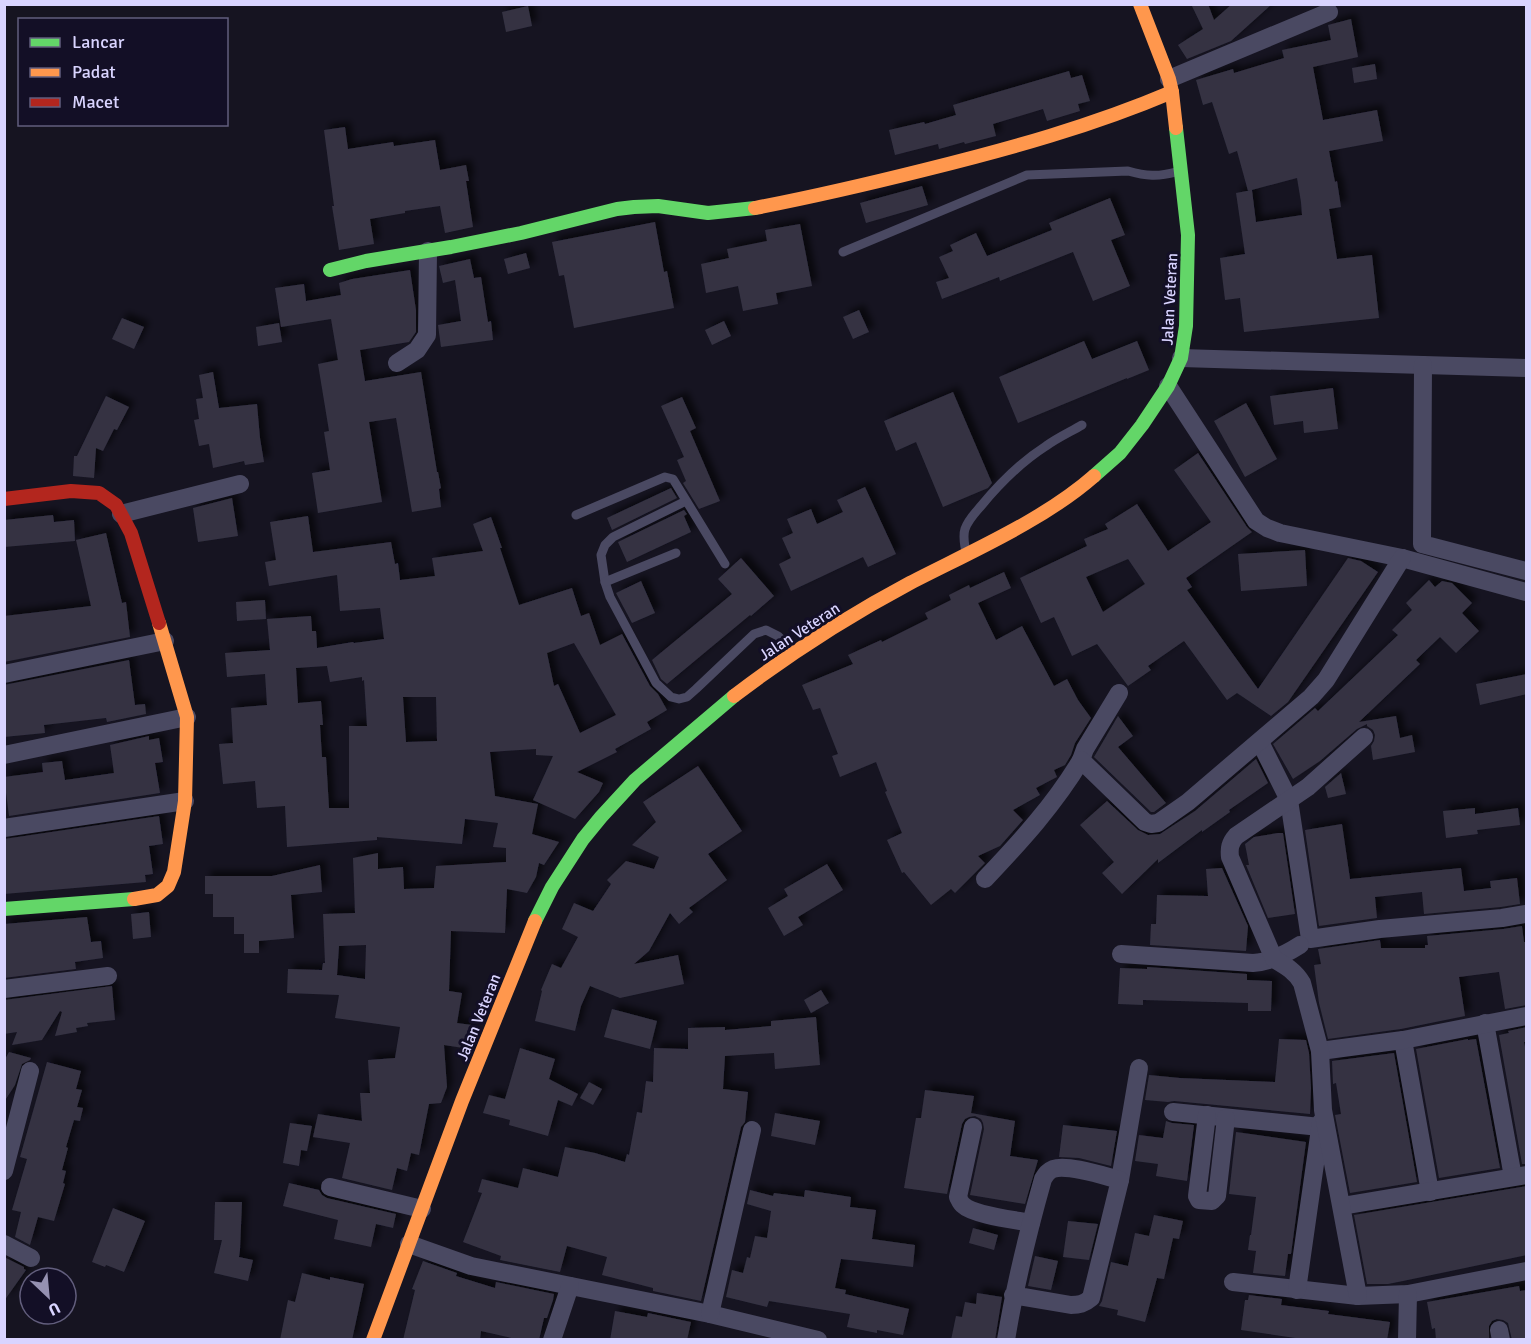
<svg xmlns="http://www.w3.org/2000/svg" width="1531" height="1344" viewBox="0 0 1531 1344" font-family="Signika,sans-serif">
<style>
.building{fill:#343243;fill-rule:evenodd;filter:url(#shadow)}
.lines{fill:none;stroke-linecap:round;stroke-linejoin:round}
.lane{stroke:#4a4962;stroke-width:9}
.street{stroke:#4a4962;stroke-width:18}
.fast{stroke:#63d668;stroke-width:14}
.slow{stroke:#ff974d;stroke-width:14}
.jam{stroke:#b3261e;stroke-width:14}
.labels{text-anchor:middle;stroke-width:6;stroke-linejoin:round;paint-order:stroke}
.street-label{font-size:16px;fill:#d9d4ff;stroke:#130f26}
</style>
<defs>
<filter id="shadow"><feDropShadow dx="5.5" dy="-5.5" stdDeviation="3" flood-color="#0009"/></filter>
</defs>
<rect width="100%" height="100%" fill="#161421"/>
<g class="building">
<path d="M1191 4H1208L1214 20 1232 4H1272L1231 41 1187 59 1178 45 1203 29Z"/>
<path d="M528 6 532 26 506 32 502 12Z"/>
<path d="M1351 19 1358 57 1313 67 1323 120 1377 110 1383 141 1329 151 1335 182 1337 181 1341 207 1329 209 1337 259 1372 255 1379 318 1244 332 1240 298 1225 300 1220 258 1245 254 1236 193 1252 190 1256 222 1302 215 1301 202 1297 178 1248 191 1237 151 1229 154 1212 102 1203 105 1196 80 1233 69 1234 73 1284 58 1282 50 1331 40 1328 25Z"/>
<path d="M1375 64 1377 79 1354 83 1352 68Z"/>
<path d="M1069 71 1071 78 1082 75 1090 101 1078 104 1080 111 1047 121 1043 109 993 124 996 136 965 144 964 142 939 149 938 144 895 155 889 130 924 122 925 124 956 115 953 105Z"/>
<path d="M345 127 348 149 393 142 394 146 435 140 440 170 466 165 469 181H466L473 227 445 233 440 206 405 211V213L370 219 374 244 339 250 332 206H334L324 130Z"/>
<path d="M922 186 928 205 866 223 860 203Z"/>
<path d="M1110 198 1125 235 1111 240 1130 286 1093 301 1073 252 1000 281 999 277 942 299 936 282 949 278 939 257 953 251 950 245 976 233 987 256 1052 230 1049 223Z"/>
<path d="M655 222 664 272 667 271 674 308 574 328 564 275 559 276 552 242Z"/>
<path d="M800 224 812 286 776 293 778 304 743 311 738 286 706 293 701 264 729 258 727 249 767 241 765 230Z"/>
<path d="M526 253 530 268 508 274 504 259Z"/>
<path d="M470 259 474 278 481 277 488 322 491 321 493 340 441 347 438 325 461 321 455 280 443 283 439 266Z"/>
<path d="M410 270 416 310V332L409 342 360 350 365 381 421 372 437 472H438L441 488 439 489 441 507 412 512 396 418 369 422 382 502 318 513 312 473 330 470 324 432 329 431 318 364 338 360 331 319 281 327 275 288 304 284 306 301 341 295 339 283 352 279Z"/>
<path d="M859 310 869 332 853 339 843 317Z"/>
<path d="M122 318 144 327 134 349 112 339Z"/>
<path d="M724 321 731 336 712 345 705 330Z"/>
<path d="M279 323 282 342 258 346 256 327Z"/>
<path d="M1084 341 1092 359 1137 341 1149 370 1127 379V378L1018 423 999 377Z"/>
<path d="M213 372 219 408 257 404 260 438 264 462 245 465 244 461 213 468 209 444 199 446 194 420 199 419 196 399 203 398 199 375Z"/>
<path d="M1333 388 1338 429 1304 433 1303 421 1274 425 1270 396Z"/>
<path d="M953 392 992 483 988 488 943 507 916 442 896 451 884 421Z"/>
<path d="M106 396 129 407 117 430 114 429 103 451 96 448 94 478 73 476 74 456H77Z"/>
<path d="M682 397 696 428 690 431 720 501 699 509 683 483 686 481 677 460 684 457 661 406Z"/>
<path d="M1246 403 1277 459 1245 477 1214 421Z"/>
<path d="M1198 453 1247 527 1252 532 1186 578 1192 587 1187 590 1258 689 1348 558 1361 561 1378 572 1288 702 1271 716 1237 693 1227 700 1184 641 1148 666 1151 670 1128 686 1097 644 1072 656 1054 617 1041 623 1020 578 1087 546 1084 539 1108 529 1105 524 1137 504 1168 551 1211 522 1174 470ZM1128 559 1145 584 1103 612 1086 577Z"/>
<path d="M865 487 896 554 868 567 863 557 791 591 779 564 791 558 782 538 793 533 787 519 811 509 817 524 843 512 837 500Z"/>
<path d="M671 488 677 498 612 530 607 518Z"/>
<path d="M232 498 238 536 198 542 193 508Z"/>
<path d="M684 510 687 514 684 516 691 532 627 562 618 542Z"/>
<path d="M53 515 54 522 74 520 75 541 4 547V520Z"/>
<path d="M308 516 313 552 391 542 395 564 398 563 400 580 435 576 432 558 483 551 473 524 491 517 502 548H500L519 605 572 588 581 616 589 613 600 645 622 634 650 686 658 694 667 710 647 722 651 729 615 749 617 752 577 772 603 783 599 792 575 819 533 800 553 756 536 755V749L490 752 495 796 538 804 532 834 559 842 544 865 539 863 536 877 527 893 507 889 505 933 451 931 449 991 462 993 457 1023 472 1025 463 1048 444 1045 447 1087 441 1103 429 1104 419 1155 411 1153 407 1171 397 1168 392 1190 342 1178 350 1143 313 1137 318 1114 362 1121 360 1093H370L368 1060 395 1058 400 1027 335 1018 339 995 287 993 288 969 322 970 323 963H325L323 914 355 913 353 858 378 853V869L403 867 404 889 434 888 436 866 506 862V848L493 847 498 823 465 819 462 844 377 837V840L287 847 285 806 257 808 255 781 223 784 219 744 233 743 231 708 267 705 265 674 227 677 225 653 270 650 267 619 311 616 312 631H316L317 648 353 642 354 643 384 639 380 608 340 611 337 575 269 586 265 562 276 560 270 522ZM574 643 616 715 580 733 558 684 554 686 547 653ZM327 666 330 682 362 677V681L364 680 367 726H349V808H329L326 757H322L320 725H323L321 701 298 703 296 668ZM403 697H436L437 741 406 742ZM366 945 365 979 337 975 339 946Z"/>
<path d="M106 533 122 603 126 602 130 637 4 662V616L91 606 76 540Z"/>
<path d="M1305 550 1307 586 1241 591 1238 554Z"/>
<path d="M741 558 774 596 751 616 750 615 667 684 661 679 652 660 732 594 718 579Z"/>
<path d="M1004 572 1011 588 978 603 996 640 1022 626 1054 686 1067 679 1078 700 1091 718 1075 743 1071 755 1065 765 1054 770 1057 777 1036 788 1040 795 1013 810 1023 820 1000 846 978 856 985 863 955 893 951 889 931 905 904 872 902 873 887 840 902 833 885 792 887 791 876 762 840 777 832 756 838 754 820 708 813 710 802 685 853 664 848 655 881 640 882 642 928 619 925 613 951 600 949 595 969 585 970 588Z"/>
<path d="M1429 580 1435 587 1442 581 1452 583 1472 603 1462 613 1479 631 1456 653 1440 637 1416 660 1420 664 1359 722 1396 716 1400 738 1412 735 1415 752 1373 760 1371 746 1374 741 1375 735 1373 730 1367 726V724L1357 729 1320 761 1293 779 1273 744 1315 708 1318 711 1398 635 1392 630 1412 610 1406 603Z"/>
<path d="M641 581 655 613 632 623 616 593Z"/>
<path d="M265 600 266 619 237 621 236 602Z"/>
<path d="M129 660 135 705 145 704 146 714 107 722 106 718 44 725 45 733 4 737V685Z"/>
<path d="M1527 674V694L1480 705 1476 684Z"/>
<path d="M1118 716 1133 736 1118 747 1166 803 1154 812H1151L1094 757Z"/>
<path d="M149 736V740L159 738 163 762 155 763 160 793 9 816 4 777 43 772 42 763 62 761 65 780 114 773 110 745Z"/>
<path d="M1256 759 1268 783 1229 810 1230 812 1202 832V830L1158 863V859L1122 894 1102 873 1114 862 1080 825 1107 801 1138 830 1148 835 1160 834 1195 811Z"/>
<path d="M698 766 742 831 708 854 727 880 689 908 693 912 679 924 670 913 649 951 634 964 678 955 684 984 620 998 590 986 581 1006 575 1031 535 1021 542 991 541 990 552 964 561 968 578 937 562 929 574 903 593 911 611 884 607 880 626 861 654 869 659 857 632 845 656 822 643 802Z"/>
<path d="M1341 773 1346 794 1328 798 1325 787Z"/>
<path d="M1475 808V814L1518 808 1520 825 1477 830 1478 834 1446 838 1443 811Z"/>
<path d="M159 816 163 844 149 846 153 874 145 875 146 882 4 894V839Z"/>
<path d="M1342 824 1350 879 1461 868 1464 891 1491 888 1490 881 1517 878 1520 904 1501 907 1424 914 1422 892 1375 897 1377 918 1319 926 1305 830Z"/>
<path d="M1278 833H1283L1295 914 1268 918 1246 865H1249L1245 844 1254 837Z"/>
<path d="M827 864 843 890 798 917 803 925 784 936 768 908 788 896 784 889Z"/>
<path d="M320 865 322 892 291 895 294 938 259 941V953H244V934H234V917H213V894H205V876H272Z"/>
<path d="M1222 868 1248 926 1246 951 1150 945 1151 924H1156L1157 895 1208 896 1206 869Z"/>
<path d="M149 912 151 937 133 939 131 914Z"/>
<path d="M87 917 91 942 101 941 103 958 75 962 76 969 4 978V924Z"/>
<path d="M1522 926 1524 942H1527V1005L1505 1009 1499 972 1459 977 1465 1016 1401 1029 1328 1039 1319 1003 1314 965 1321 964 1318 949 1380 940 1381 948H1425V945H1428L1427 936 1503 929Z"/>
<path d="M1147 967 1247 974V980L1272 981 1271 1011H1248V1003L1143 1000V1005L1118 1004 1120 968 1147 969Z"/>
<path d="M112 986 115 1020 87 1023 88 1026 76 1028 77 1032 55 1036 62 1012 60 1011 42 1040 12 1045 17 1032 4 1034V1000Z"/>
<path d="M821 990 829 1003 811 1013 804 1000Z"/>
<path d="M612 1009 657 1021 650 1049 604 1037Z"/>
<path d="M816 1017 820 1065 775 1069 774 1053 725 1056 723 1089 748 1092 745 1122 741 1127 701 1301 653 1291V1288L602 1275 607 1257 567 1246 560 1272 500 1260 501 1256 463 1242 482 1193 478 1192 482 1179 518 1188 523 1168 558 1177 565 1147 595 1153 625 1162 627 1154 629 1155 637 1112 642 1113 646 1081 653 1082 654 1048 688 1049V1028L725 1027V1030L771 1026V1021Z"/>
<path d="M1527 1027V1042H1524L1527 1057V1164H1522L1499 1035 1509 1033 1508 1031Z"/>
<path d="M1279 1039 1306 1040 1309 1053 1311 1088 1310 1114 1174 1101 1168 1102 1145 1100 1149 1075 1180 1078 1275 1082Z"/>
<path d="M1468 1039V1040L1476 1039 1500 1168 1439 1178 1416 1049Z"/>
<path d="M520 1048 555 1059 549 1079 578 1094 572 1106 558 1100 548 1136 509 1125 510 1120 483 1113 489 1095 505 1099Z"/>
<path d="M9 1052 31 1058 30 1060 22 1064 15 1085 4 1102V1061Z"/>
<path d="M1394 1053 1417 1182 1350 1193 1335 1115 1341 1114 1336 1083 1333 1084 1332 1061Z"/>
<path d="M47 1062 81 1071 76 1089 82 1090 77 1107 83 1108 80 1121 74 1120 66 1147 68 1148 62 1170 66 1171 63 1183 65 1184 54 1221 38 1217 30 1245 15 1237 21 1212 12 1210 27 1159 20 1157Z"/>
<path d="M589 1082 602 1089 593 1105 580 1098Z"/>
<path d="M925 1090 974 1096 971 1113 1015 1121 1010 1156 1038 1160 1025 1204 970 1195 984 1129 983 1123 981 1119 975 1116 969 1117 965 1119 962 1124 947 1194 904 1188 916 1118H921Z"/>
<path d="M775 1113 820 1121 815 1145 771 1136Z"/>
<path d="M1166 1121 1172 1123 1194 1125 1187 1181 1156 1176 1158 1164 1135 1161 1139 1135 1163 1138Z"/>
<path d="M290 1123 312 1126 307 1151 301 1150 299 1166 283 1163Z"/>
<path d="M1063 1125 1117 1131 1111 1166 1079 1158 1059 1157Z"/>
<path d="M1236 1132 1306 1142 1291 1254H1288L1285 1276 1253 1273 1256 1251 1248 1250 1250 1235H1251L1256 1197 1229 1194Z"/>
<path d="M289 1183 319 1190 322 1195 327 1198 396 1214 393 1228 376 1224 371 1247 334 1239 338 1220 283 1206Z"/>
<path d="M1527 1186V1255L1403 1281 1388 1284H1367L1354 1215Z"/>
<path d="M750 1190 773 1196 774 1193 804 1197 805 1190 851 1197 850 1207 876 1210 872 1239 915 1245 913 1267 841 1259 835 1288 846 1290 845 1294 909 1309 903 1335 877 1330V1333L847 1327 850 1314 769 1301 767 1307 726 1297 732 1270 743 1273 747 1257 750 1258 755 1236 767 1238 771 1211 747 1204Z"/>
<path d="M215 1202H242L240 1250 239 1257 253 1260 248 1281 214 1273 222 1240H214Z"/>
<path d="M113 1208 145 1221 124 1272 106 1265 105 1267 92 1262Z"/>
<path d="M1154 1215 1183 1221 1179 1239 1173 1238 1164 1279 1157 1278 1145 1322 1117 1315 1118 1310 1099 1306 1102 1301 1111 1262 1128 1266 1135 1233 1149 1236Z"/>
<path d="M1068 1221 1098 1224 1089 1260 1063 1257Z"/>
<path d="M973 1228 998 1235 994 1250 969 1243Z"/>
<path d="M1035 1256 1058 1261 1051 1290 1028 1286Z"/>
<path d="M4 1257 24 1267V1269L26 1270 4 1301Z"/>
<path d="M423 1261 457 1273 456 1276 495 1288 496 1282 554 1294 553 1300 547 1318H544L539 1340H520L481 1331 480 1340H403L415 1290 412 1289Z"/>
<path d="M302 1273 330 1280V1277L364 1284 352 1340H280L288 1300 295 1302Z"/>
<path d="M1519 1286 1520 1291 1527 1290V1340H1512L1508 1323 1503 1320 1497 1319 1492 1321 1489 1326V1340H1436L1435 1328 1432 1329 1427 1302Z"/>
<path d="M977 1293 1002 1297 995 1340H951L956 1316 962 1317 965 1302 976 1304Z"/>
<path d="M1249 1295 1282 1299 1281 1305 1329 1311 1328 1314 1390 1322 1387 1340H1309L1241 1330 1245 1300H1248Z"/>
<path d="M615 1311 647 1317 648 1313 691 1322 687 1340H610Z"/>
</g>
<g class="lines">
<g class="lane">
<path d="M843 252 1027 175 1128 171C1146 176 1158 177 1176 172"/>
<path d="M686 501 613 537 605 545 601 555 605 582 610 597 656 683 671 697 679 699 687 697 696 689 754 634 766 630 778 636 791 649"/>
<path d="M576 515 665 477 673 479 725 564"/>
<path d="M965 547C964 541 963 535 965 529 968 520 975 513 981 506 1000 483 1021 462 1046 446 1057 438 1070 432 1082 425"/>
<path d="M605 582 676 553"/>
</g>
<g class="street">
<path d="M1169 79 1329 12"/>
<path d="M1181 358 1526 368"/>
<path d="M397 363 417 350 427 335 428 251"/>
<path d="M1423 365 1422 544 1526 571"/>
<path d="M1168 386 1256 521 1267 528 1280 533 1402 558 1526 592"/>
<path d="M121 514 240 484"/>
<path d="M4 674 165 641"/>
<path d="M1260 742 1289 800 1310 939 1380 929 1502 918 1526 914"/>
<path d="M4 755 187 717"/>
<path d="M1081 760 1085 749 1119 693"/>
<path d="M4 828 185 801"/>
<path d="M985 879C1020 842 1055 804 1081 760L1145 822 1151 824 1158 823 1188 802 1311 697 1326 680 1402 558"/>
<path d="M1121 954 1253 963C1270 962 1286 954 1300 945"/>
<path d="M4 989 108 976"/>
<path d="M1485 1023 1513 1177"/>
<path d="M1403 1040 1430 1192"/>
<path d="M1320 1051 1403 1040 1526 1016"/>
<path d="M1173 1112 1320 1127"/>
<path d="M1207 1115 1197 1196 1199 1200 1212 1201 1217 1196 1226 1118"/>
<path d="M973 1127 958 1197C959 1199 961 1204 963 1205 973 1215 1016 1220 1031 1223"/>
<path d="M4 1171 30 1071"/>
<path d="M1120 1180 1139 1068"/>
<path d="M330 1187 422 1209"/>
<path d="M1342 1206 1526 1175"/>
<path d="M4 1244 31 1258"/>
<path d="M409 1244 471 1266 710 1314 818 1340"/>
<path d="M1233 1282 1358 1296 1408 1294 1526 1271"/>
<path d="M1297 1290 1321 1122"/>
<path d="M1358 1296 1323 1110 1320 1051 1302 983C1295 971 1286 966 1274 959L1230 857C1229 848 1230 843 1236 836L1308 787 1364 737"/>
<path d="M710 1314 752 1130"/>
<path d="M1499 1330 1501 1340"/>
<path d="M552 1340 570 1286"/>
<path d="M1006 1340C1015 1285 1028 1232 1043 1179 1046 1174 1048 1171 1053 1169 1068 1164 1104 1176 1120 1180L1091 1298C1084 1304 1079 1305 1071 1305L1013 1295"/>
<path d="M1407 1340 1408 1294"/>
</g>
<g class="fast">
<path d="M330 270 366 261 451 247 521 233 617 209 634 207 658 206 708 213 755 208"/>
<path d="M1094 476 1120 453 1142 425 1168 386 1181 358 1186 326 1188 235 1176 128"/>
<path d="M4 909 134 899"/>
<path d="M535 921 552 887 583 839 601 817 635 780 734 696"/>
</g>
<g class="slow">
<path d="M1140 4 1169 79 1172 92 1176 128"/>
<path d="M755 208C812 197 868 184 924 170 1009 149 1092 126 1172 92"/>
<path d="M734 696C789 654 848 616 910 583 970 552 1044 520 1094 476"/>
<path d="M134 899 157 895 168 886 174 872 185 801 187 717 159 623"/>
<path d="M373 1340 462 1101 535 921"/>
</g>
<path class="jam" d="M4 499 71 491 99 493 116 505 131 533 159 623"/>
</g>
<g class="labels">
<g class="street-label">
<text transform="translate(1169 299) rotate(-87)" y="6">Jalan Veteran</text>
<text transform="translate(799 631) rotate(-33)" y="6">Jalan Veteran</text>
<text transform="translate(478 1017) rotate(-68)" y="6">Jalan Veteran</text>
</g>
</g>
<rect width="1531" height="1344" fill="none" stroke="#d9d4ff" stroke-width="12"/>
<rect x="18" y="18" width="210" height="108" fill="#130f26" stroke="#625e7d" stroke-width="1.5"/>
<rect x="30" y="38" width="30" height="9" fill="#63d668" stroke="#625e7d" stroke-width="1.5"/>
<text x="72" y="48" font-size="18" fill="#d9d4ff">Lancar</text>
<rect x="30" y="68" width="30" height="9" fill="#ff974d" stroke="#625e7d" stroke-width="1.5"/>
<text x="72" y="78" font-size="18" fill="#d9d4ff">Padat</text>
<rect x="30" y="98" width="30" height="9" fill="#b3261e" stroke="#625e7d" stroke-width="1.5"/>
<text x="72" y="108" font-size="18" fill="#d9d4ff">Macet</text>
<g transform="translate(48 1296) rotate(154)"><circle r="28" fill="#130f26" stroke="#625e7d" stroke-width="1.5"/>
<path d="M0-4.5L10 22L0 15L-10 22Z" fill="#9591b1"/>
<text y="-9" font-size="16" font-weight="bold" text-anchor="middle" fill="#d9d4ff">U</text>
</g>
</svg>
